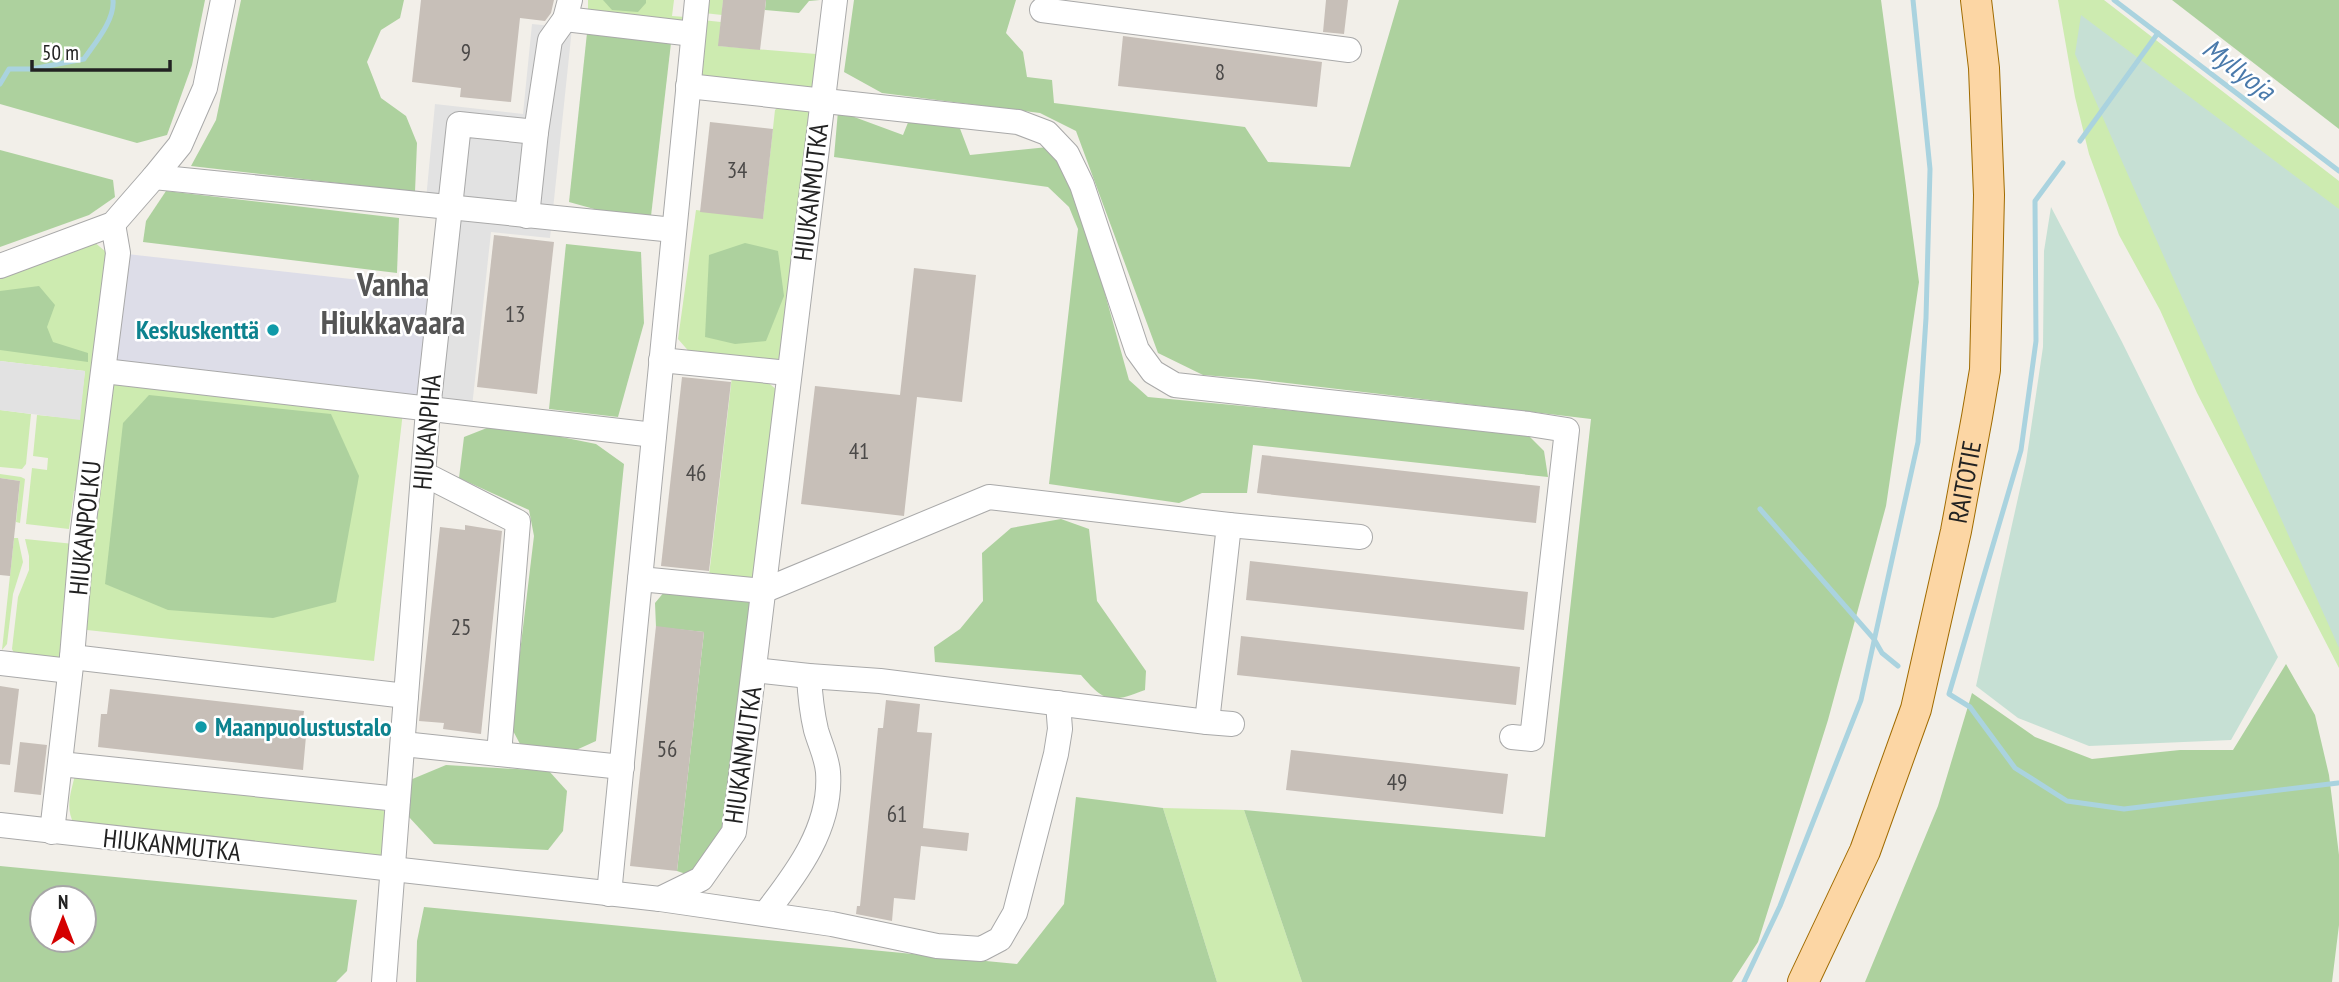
<svg xmlns="http://www.w3.org/2000/svg" width="2339" height="982" viewBox="0 0 2339 982" font-family="'PT Sans Narrow',sans-serif">
<style>
.grass{fill:#cdebb0}
.forest{fill:#add19e;fill-rule:evenodd}
.wetland{fill:#c6e0d4}
.parking{fill:#e2e2e2}
.plaza{fill:#dddde8}
.lines{fill:none;stroke-linecap:round;stroke-linejoin:round}
.stream{stroke:#aad3df;stroke-width:5}
.building{fill:#c7bfb8}
.minor-casing{stroke:#a9a9a9;stroke-width:26}
.major-casing{stroke:#a06b00;stroke-width:32}
.minor{stroke:#fff;stroke-width:24}
.major{stroke:#fcd6a4;stroke-width:30}
.culture-dot{fill:#0f9aa8;stroke:#fff;stroke-width:2.5}
.labels{text-anchor:middle;stroke-width:5;stroke-linejoin:round;paint-order:stroke}
.number-label{font-size:23px;fill:#4b4948}
.street-label{font-size:26px;fill:#222;stroke:#fff}
.culture-label{font-size:26px;font-weight:bold;fill:#0d838f;stroke:#fff;text-anchor:end}
.water-label{font-size:28px;font-style:italic;fill:#4a7aab;stroke:#fff}
.district-label{font-size:33px;font-weight:bold;fill:#555;stroke:#fff}
</style>
<rect width="100%" height="100%" fill="#f2efe9"/>
<g class="grass">
<path d="M588 0H674L672 16 685 17 683 24 588 12Z"/>
<path d="M705 0H723L722 15 704 13Z"/>
<path d="M2058 0H2104L2339 181V668L2197 393 2160 310 2119 235 2089 154 2075 97Z"/>
<path d="M702 20 721 22 719 46 816 54 819 59 815 89 708 83 697 73Z"/>
<path d="M780 105 804 107 812 113 783 357 767 363 692 355 678 339 696 210 763 218 775 110Z"/>
<path d="M93 241 106 252 108 258 79 491H74L69 529 26 524 32 468 47 470 48 458 33 456 37 415 79 419 85 371 0 361V275Z"/>
<path d="M732 376 765 380 777 390 757 575 750 578 709 576Z"/>
<path d="M112 377 403 412 374 661 87 630 85 622Z"/>
<path d="M0 410 31 414 26 464 22 469 0 467Z"/>
<path d="M0 474 21 477 25 479 20 523 16 522 20 481 0 478Z"/>
<path d="M14 538H18L23 562 13 594 7 644 2 650Z"/>
<path d="M25 539 74 544 65 651 59 658 14 653 12 649 18 597 29 570V556Z"/>
<path d="M75 775 381 809 387 813 390 833 381 858 74 824C65 808 71 792 75 775Z"/>
<path d="M1163 808 1244 810 1302 982H1217Z"/>
</g>
<g class="forest">
<path d="M0 0H205L192 65 167 135 137 143 0 104Z"/>
<path d="M241 0H404L400 18 381 30 367 62 381 98 406 116 417 143 415 192 191 166 216 120Z"/>
<path d="M603 0H646V3L638 12 612 10Z"/>
<path d="M766 0H820L809 1 799 13 765 10Z"/>
<path d="M854 0H1016L1006 33 1023 52 1027 77 1052 80 1054 103 1245 127 1268 162 1350 167 1399 0H1881L1919 282 1886 506 1828 720 1758 942 1732 982H1302L1244 810 1545 837 1591 419 1254 379 1203 375 1158 353 1076 131 1040 113 882 93 844 72Z"/>
<path d="M2172 0H2339V129Z"/>
<path d="M587 33 671 43 651 216 623 217 569 202Z"/>
<path d="M838 111 903 135 911 115 956 118 970 155 1048 147 1063 165 1082 211 1129 380 1148 397 1526 433 1544 451 1548 477 1253 445 1247 493H1202L1179 503 1049 484 1078 229 1069 207 1048 187 834 157Z"/>
<path d="M0 150 113 180 115 197 89 215 0 247Z"/>
<path d="M166 191 399 218 397 273 143 242 146 221Z"/>
<path d="M745 243 778 251 784 296 766 341 735 344 705 337 709 255Z"/>
<path d="M566 244 641 252 644 323 618 417 549 409Z"/>
<path d="M39 286 55 305 47 327 53 342 88 353V362L0 350V291Z"/>
<path d="M149 395 331 414 359 476 336 602 273 618 168 610 105 584 123 423Z"/>
<path d="M497 424 596 444 624 464 596 741 574 751 520 744 511 727 534 536 529 510 459 478 464 437Z"/>
<path d="M1061 519 1089 529 1097 601 1146 671 1145 690C1111 703 1105 703 1081 675L935 662 934 647 960 629 983 601 982 553 1011 528Z"/>
<path d="M665 591 746 596 755 604 724 822 712 849 689 875 677 871 704 632 656 627 655 603Z"/>
<path d="M2286 664 2315 715 2329 775 2339 855V925L2332 982H1865L1938 806 1972 693 2035 737 2092 759 2180 750H2233Z"/>
<path d="M446 765 549 771 567 791 563 831 548 850 434 844 408 816 410 780Z"/>
<path d="M1076 797 1163 808 1217 982H416L417 941 424 907 1017 964 1064 904Z"/>
<path d="M0 866 357 900 347 971 336 982H0ZM42 898H84V940H42Z"/>
</g>
<g class="wetland">
<path d="M2081 15 2339 209V648L2171 273 2075 54Z"/>
<path d="M2051 207 2122 342 2278 657 2231 740 2089 746 2018 718 1976 686 2026 462 2043 347 2044 251Z"/>
</g>
<g class="parking">
<path d="M532 24 572 28 550 238 491 232 472 407 435 404 455 213 425 210 435 104 523 114Z"/>
<path d="M0 361 85 371 80 420 0 410Z"/>
</g>
<path class="plaza" d="M118 253 441 289 428 410 104 371Z"/>
<g class="lines">
<g class="stream">
<path d="M2114 0 2339 171"/>
<path d="M0 84 9 69H32L84 59C95 43 115 20 113 0"/>
<path d="M2080 141 2158 33"/>
<path d="M2063 163 2035 201 2036 341 2021 450 1949 694 1970 707 2015 768 2067 801 2124 809 2338 783"/>
<path d="M1760 509 1874 639 1882 653 1898 666"/>
<path d="M1744 982 1780 906 1861 700 1918 442 1926 318 1930 169 1913 0"/>
</g>
</g>
<g class="building">
<path d="M421 0H554L551 13 545 21 520 18 511 102 460 97 461 88 412 82Z"/>
<path d="M723 0H766L760 50 718 46Z"/>
<path d="M1326 0H1348L1344 34 1323 32Z"/>
<path d="M1123 36 1322 62 1317 107 1118 86Z"/>
<path d="M710 122 773 129 763 219 700 212Z"/>
<path d="M494 235 554 242 537 394 477 387Z"/>
<path d="M914 268 976 275 962 402 917 397 904 516 801 504 815 386 900 395Z"/>
<path d="M682 377 731 382 709 571 661 566Z"/>
<path d="M1262 455 1540 486 1536 523 1257 493Z"/>
<path d="M0 478 20 481 10 576 0 575Z"/>
<path d="M465 525 502 531 481 734 443 729 444 723 419 721 440 527 465 530Z"/>
<path d="M1250 561 1528 592 1524 630 1246 600Z"/>
<path d="M656 626 704 632 677 871 630 866Z"/>
<path d="M1241 636 1520 667 1516 705 1237 675Z"/>
<path d="M0 686 19 689 10 765 0 764Z"/>
<path d="M110 689 304 711 301 736H306L303 770 98 747 101 714H107Z"/>
<path d="M886 700 920 704 917 732 932 733 923 828 969 833 967 851 921 846 915 900 894 898 892 921 856 914 857 906H860L878 728H883Z"/>
<path d="M20 742 47 745 41 795 14 792Z"/>
<path d="M1291 750 1508 774 1503 814 1286 790Z"/>
</g>
<g class="lines">
<defs>
<g id="minor">
<path d="M1042 10 1349 50"/>
<path d="M565 19 693 34"/>
<path d="M688 86 1018 122 1047 133 1067 154 1082 185 1137 350 1153 372 1175 385 1529 424 1567 430 1532 739 1512 737"/>
<path d="M154 177 674 230"/>
<path d="M527 216 536 132 550 40 565 19 570 0"/>
<path d="M0 266 113 224 154 177 180 145 205 88 223 0"/>
<path d="M661 360 788 373"/>
<path d="M104 371 654 435"/>
<path d="M424 474 518 522 499 754"/>
<path d="M1229 525 1360 537"/>
<path d="M640 579 763 591 989 497 1229 525 1207 722 880 681 809 676 754 670"/>
<path d="M72 657 406 696"/>
<path d="M0 663 70 671"/>
<path d="M1207 722 1232 724"/>
<path d="M403 744 622 767"/>
<path d="M60 764 398 799"/>
<path d="M0 825 660 899 701 879 734 832 835 0"/>
<path d="M52 832 72 657 82 537 118 253 113 224"/>
<path d="M609 894 697 0"/>
<path d="M660 899 832 924 937 946 981 949 1000 939 1015 913 1056 754 1060 729 1058 703"/>
<path d="M765 914C797 873 832 827 828 772 827 758 820 744 816 730 812 713 810 695 809 676"/>
<path d="M384 982 428 410 459 124 536 132"/>
</g>
<g id="major">
<path id="s1" d="M1803 982 1865 851 1916 709 1956 531 1977 417 1985 370 1989 195 1984 68 1976 0"/>
</g>
</defs>
<use href="#minor" class="minor-casing"/>
<use href="#major" class="major-casing"/>
<use href="#minor" class="minor"/>
<use href="#major" class="major"/>
</g>
<g class="culture-dot">
<circle cx="273" cy="330" r="7"/>
<circle cx="201" cy="727" r="7"/>
</g>
<g class="labels">
<g class="number-label">
<text x="466" y="60">9</text>
<text x="1220" y="80">8</text>
<text x="737" y="178">34</text>
<text x="515" y="322">13</text>
<text x="859" y="459">41</text>
<text x="696" y="481">46</text>
<text x="461" y="635">25</text>
<text x="667" y="757">56</text>
<text x="1397" y="790">49</text>
<text x="897" y="822">61</text>
</g>
<g class="street-label">
<text transform="translate(811 192) rotate(-83)" y="9">HIUKANMUTKA</text>
<text transform="translate(427 432) rotate(-85)" y="9">HIUKANPIHA</text>
<text dy="9" stroke="none"><textPath href="#s1" startOffset="528">RAITOTIE</textPath></text>
<text transform="translate(85 528) rotate(-84)" y="9">HIUKANPOLKU</text>
<text transform="translate(743 755) rotate(-82)" y="9">HIUKANMUTKA</text>
<text transform="translate(172 845) rotate(6)" y="9">HIUKANMUTKA</text>
</g>
<g class="culture-label">
<text x="259" y="339">Keskuskenttä</text>
<text x="215" y="736" text-anchor="start">Maanpuolustustalo</text>
</g>
<g class="water-label">
<text transform="translate(2239 69) rotate(37)" y="10">Myllyoja</text>
</g>
<g class="district-label">
<text x="393" y="296">Vanha<tspan x="393" dy="38">Hiukkavaara</tspan></text>
</g>
</g>
<g transform="translate(63 919)"><circle r="33" fill="#ffffff" stroke="#a7a7a7" stroke-width="2"/>
<path d="M0-5L12 26L0 18L-12 26Z" fill="#d40000"/>
<text y="-10" font-size="19" font-weight="bold" text-anchor="middle" fill="#222222">N</text>
</g>
<path d="M32 60v10h138v-10" fill="none" stroke="#222222" stroke-width="3.5"/>
<text x="42" y="60" font-size="21" fill="#222222" stroke="#ffffff" stroke-width="5" paint-order="stroke">50 m</text>
</svg>
